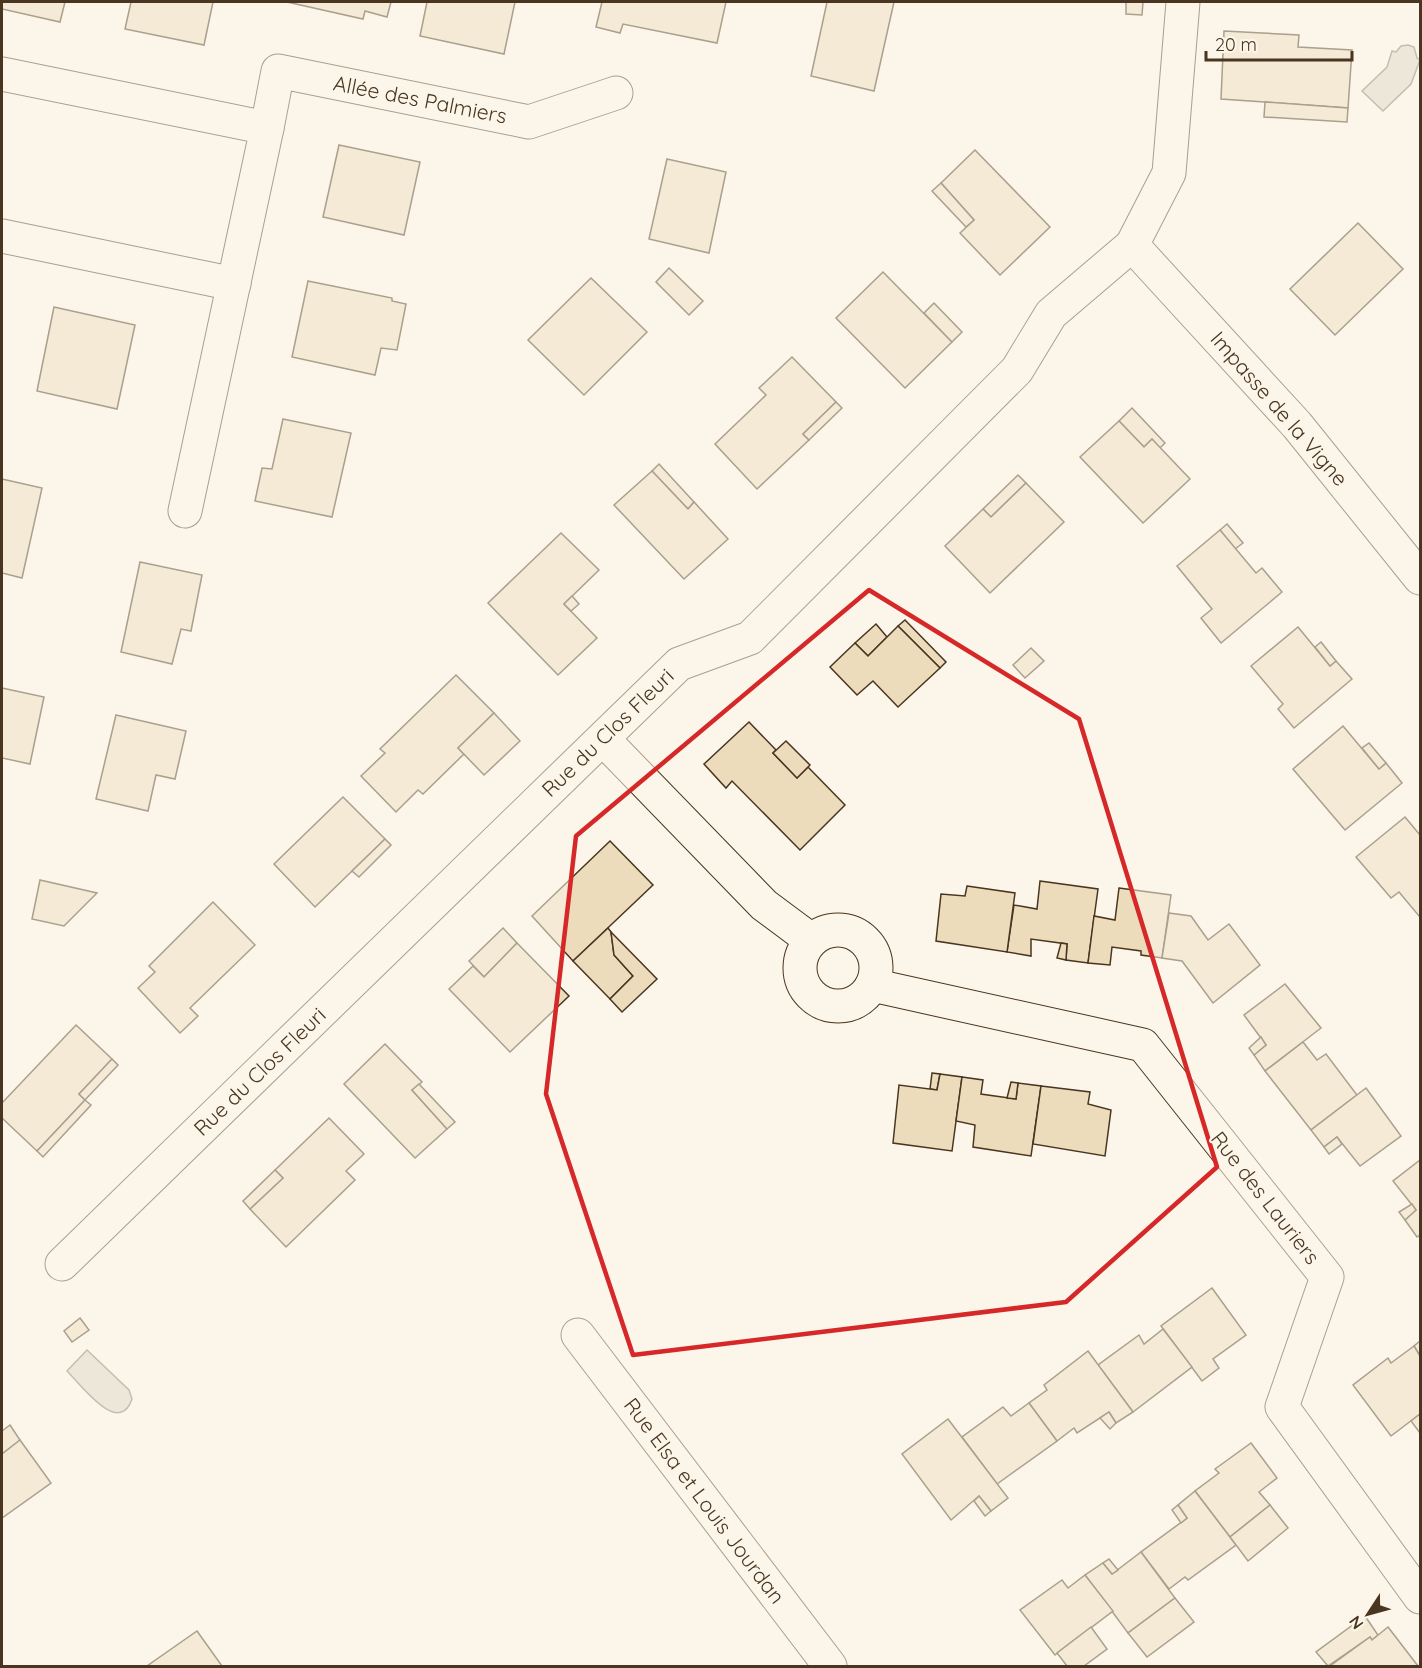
<svg xmlns="http://www.w3.org/2000/svg" width="1422" height="1668" viewBox="0 0 1422 1668" font-family="Quicksand,sans-serif">
<style>
.water{fill:#dcd4c6;stroke:#887966;stroke-width:1.5}
.building{fill:#ecdcbc;stroke:#4a3520;stroke-width:1.5}
.lines{fill:none;stroke-linecap:round;stroke-linejoin:round}
.pedestrian-casing{stroke:#4a3520;stroke-width:35}
.minor-casing{stroke:#4a3520;stroke-width:35}
.pedestrian{stroke:#fbf6e9;stroke-width:33}
.minor{stroke:#fbf6e9;stroke-width:33}
.marked{fill:none;stroke:#d62828;stroke-width:4.5;stroke-linejoin:round}
.labels{text-anchor:middle;stroke-width:4.5;stroke-linejoin:round;paint-order:stroke}
.street-label{font-size:21px;fill:#4a3520;stroke:#fbf6e9}
</style>
<rect width="100%" height="100%" fill="#fbf6e9"/>
<g class="water">
<path d="M1408 45 1414 47 1417 58 1420 60 1411 84 1383 111 1362 91 1387 67 1392 51 1396 52 1401 46Z"/>
<path d="M87 1350 129 1390 132 1399C119 1437 81 1385 67 1371Z"/>
</g>
<g class="building">
<path d="M2 2H65L60 22 2 9Z"/>
<path d="M131 2H213L204 45 125 29Z"/>
<path d="M287 2H391L387 17 365 11 363 19Z"/>
<path d="M427 2H515L504 54 420 36Z"/>
<path d="M602 2H726L717 43 623 24 620 33 596 27Z"/>
<path d="M827 2H894L874 91 811 76Z"/>
<path d="M1126 2H1143L1142 15 1126 14Z"/>
<path d="M1224 31 1299 35 1298 47 1352 50 1348 108 1221 99Z"/>
<path d="M1265 102 1348 108 1347 122 1264 117Z"/>
<path d="M339 145 420 162 404 235 323 217Z"/>
<path d="M975 150 1050 227 1000 275 960 233 974 220 941 183Z"/>
<path d="M667 159 726 172 709 253 649 239Z"/>
<path d="M941 183 974 220 966 227 932 191Z"/>
<path d="M1358 223 1403 269 1335 335 1290 289Z"/>
<path d="M669 268 703 301 689 315 656 282Z"/>
<path d="M883 272 952 342 905 388 836 318Z"/>
<path d="M591 278 647 332 584 395 528 340Z"/>
<path d="M308 281 392 298V301L406 304 397 350 381 348 375 375 292 357Z"/>
<path d="M934 303 962 332 952 342 924 313Z"/>
<path d="M54 307 135 325 117 409 37 391Z"/>
<path d="M792 357 836 402 803 434 809 440 757 489 715 444 766 395 759 388Z"/>
<path d="M836 402 842 408 809 440 803 434Z"/>
<path d="M1132 408 1165 443 1160 448 1152 439 1144 447 1119 421Z"/>
<path d="M283 419 351 433 332 517 255 501 262 468 272 469Z"/>
<path d="M1119 421 1144 447 1152 439 1190 479 1143 523 1080 457Z"/>
<path d="M659 464 694 502 688 509 652 471Z"/>
<path d="M652 471 688 509 694 502 728 539 684 579 614 505Z"/>
<path d="M1018 475 1026 483 991 517 983 509Z"/>
<path d="M2 479 42 488 22 578 2 573Z"/>
<path d="M1026 483 1064 522 990 593 945 546 983 509 991 517Z"/>
<path d="M1227 524 1243 543 1235 549 1220 530Z"/>
<path d="M1220 530 1256 573 1262 568 1282 592 1221 643 1201 618 1212 609 1177 566Z"/>
<path d="M561 533 599 570 564 604 597 638 558 675 488 603Z"/>
<path d="M140 562 202 575 191 631 181 629 172 664 121 652Z"/>
<path d="M572 596 579 604 571 611 564 604Z"/>
<path d="M905 620 946 662 940 668 898 626Z"/>
<path d="M876 624 887 637 868 656 855 643Z"/>
<path d="M898 626 940 668 898 707 873 681 857 695 830 667 855 643 868 656Z"/>
<path d="M1298 627 1330 666 1336 661 1352 679 1294 728 1278 709 1283 704 1251 666Z"/>
<path d="M1321 642 1336 661 1330 666 1315 647Z"/>
<path d="M1031 648 1044 661 1025 678 1013 665Z"/>
<path d="M456 675 494 713 458 748 464 754 423 794 418 790 396 812 361 776 385 753 380 749Z"/>
<path d="M2 688 44 697 30 764 2 758Z"/>
<path d="M494 713 520 741 484 775 458 748Z"/>
<path d="M116 715 186 731 175 779 156 775 148 811 96 799Z"/>
<path d="M749 722 776 750 773 753 797 778 808 767 845 805 800 850 732 781 726 788 704 764Z"/>
<path d="M1343 726 1379 769 1386 763 1402 783 1345 830 1293 769Z"/>
<path d="M786 741 810 765 797 778 773 753Z"/>
<path d="M1369 743 1386 763 1379 769 1362 748Z"/>
<path d="M343 797 385 839 315 907 274 864Z"/>
<path d="M1405 817 1420 835V914L1419 916 1399 892 1391 898 1356 857Z"/>
<path d="M385 839 391 845 359 877 352 871Z"/>
<path d="M610 841 653 885 573 961 532 916Z"/>
<path d="M40 880 97 893 64 926 32 919Z"/>
<path d="M1040 881 1098 889 1088 963 1066 960 1067 944 1031 939V956L1007 952 1014 905 1037 909Z"/>
<path d="M967 886 1015 893 1007 952 936 941 941 894 965 896Z"/>
<path d="M1119 888 1171 895 1162 958 1141 955V951L1112 947 1110 965 1088 963 1094 916 1115 920Z"/>
<path d="M213 902 255 945 190 1008 198 1016 180 1033 138 988 155 972 149 966Z"/>
<path d="M1169 913 1191 916 1208 940 1229 924 1260 965 1213 1003 1182 961 1162 958Z"/>
<path d="M503 928 517 943 484 977 469 961Z"/>
<path d="M608 928 611 932 614 955 633 976 610 999 573 961Z"/>
<path d="M611 932 657 979 622 1012 610 999 633 976 614 955Z"/>
<path d="M517 943 569 996 510 1052 449 989 473 966 484 977Z"/>
<path d="M1061 943 1067 944 1066 960 1057 958Z"/>
<path d="M1285 984 1321 1028 1265 1071 1254 1055 1266 1045 1244 1015Z"/>
<path d="M76 1025 112 1059 79 1094 85 1100 37 1151 2 1118V1103Z"/>
<path d="M1261 1037 1266 1045 1254 1055 1249 1048Z"/>
<path d="M1303 1042 1317 1060 1326 1054 1357 1095 1311 1130 1265 1071Z"/>
<path d="M385 1044 422 1082 412 1090 447 1129 415 1158 344 1084Z"/>
<path d="M112 1059 118 1065 85 1100 79 1094Z"/>
<path d="M932 1073 940 1074 937 1090 930 1089Z"/>
<path d="M940 1074 962 1077 952 1151 893 1143 899 1085 937 1090Z"/>
<path d="M962 1077 983 1080 981 1094 1016 1099 1018 1083 1041 1086 1031 1156 973 1147 975 1125 956 1121Z"/>
<path d="M1011 1082 1018 1083 1016 1099 1007 1098Z"/>
<path d="M419 1084 455 1122 447 1129 412 1090Z"/>
<path d="M1041 1086 1090 1092 1088 1104 1111 1110 1105 1156 1033 1144Z"/>
<path d="M1366 1088 1401 1136 1360 1166 1337 1137 1324 1147 1311 1130Z"/>
<path d="M85 1100 91 1105 43 1157 37 1151Z"/>
<path d="M329 1118 364 1154 346 1171 355 1180 286 1247 250 1209 283 1178 275 1170Z"/>
<path d="M1337 1137 1342 1144 1329 1154 1324 1147Z"/>
<path d="M1420 1160V1235L1417 1237 1405 1220 1416 1210 1393 1181Z"/>
<path d="M275 1170 283 1178 250 1209 243 1201Z"/>
<path d="M1412 1204 1416 1210 1405 1220 1399 1212Z"/>
<path d="M1212 1288 1246 1335 1213 1359 1219 1368 1202 1381 1161 1326Z"/>
<path d="M80 1318 89 1330 72 1342 64 1331Z"/>
<path d="M1163 1329 1192 1367 1133 1412 1098 1365 1139 1335 1144 1344Z"/>
<path d="M1420 1341V1356L1414 1346Z"/>
<path d="M1414 1346 1420 1356V1414L1391 1436 1353 1385 1388 1358 1391 1363Z"/>
<path d="M1088 1351 1133 1412 1116 1423 1109 1412 1077 1433 1074 1428 1057 1441 1029 1403 1047 1390 1044 1385Z"/>
<path d="M1029 1403 1057 1441 997 1484 962 1437 1003 1407 1011 1416Z"/>
<path d="M1109 1412 1116 1423 1110 1429 1100 1418Z"/>
<path d="M1420 1414V1433L1411 1421Z"/>
<path d="M948 1419 1008 1498 991 1511 979 1496 951 1520 902 1454Z"/>
<path d="M10 1425 20 1440 2 1454V1431Z"/>
<path d="M20 1440 51 1483 2 1518V1454Z"/>
<path d="M1251 1443 1277 1478 1259 1492 1270 1505 1230 1537 1195 1491 1219 1473 1215 1469Z"/>
<path d="M1195 1491 1236 1545 1188 1580 1185 1577 1169 1589 1141 1552 1187 1518 1178 1505Z"/>
<path d="M979 1496 991 1511 985 1516 974 1501Z"/>
<path d="M1178 1505 1187 1518 1181 1523 1172 1510Z"/>
<path d="M1270 1505 1288 1528 1248 1561 1230 1537Z"/>
<path d="M1141 1552 1175 1598 1128 1633 1085 1575 1103 1563 1112 1574Z"/>
<path d="M1109 1559 1118 1570 1112 1574 1103 1563Z"/>
<path d="M1085 1575 1113 1611 1055 1655 1020 1610 1062 1580 1068 1588Z"/>
<path d="M1175 1598 1194 1622 1147 1657 1128 1633Z"/>
<path d="M1365 1616 1378 1635 1372 1640 1370 1637 1328 1666 1316 1652Z"/>
<path d="M1091 1627 1107 1649 1084 1666H1067L1057 1653Z"/>
<path d="M1388 1627 1418 1666H1330L1370 1637 1372 1640Z"/>
<path d="M197 1631 222 1666H147Z"/>
</g>
<g class="lines">
<defs>
<path id="pedestrian" d="M603 739 764 905 811 940"/>
<g id="minor">
<path d="M2 74 267 128 185 511"/>
<path d="M267 128 278 71 529 122 616 93"/>
<path d="M2 236 234 284"/>
<path d="M1132 245 1297 425 1420 578"/>
<circle cx="838" cy="968" r="38"/>
<path d="M872 985 1143 1045 1327 1277 1282 1407 1420 1597"/>
<path d="M62 1264 679 664 750 638 1017 370 1051 314 1132 245 1169 173 1183 2"/>
<path d="M578 1335 830 1666"/>
</g>
</defs>
<use href="#pedestrian" class="pedestrian-casing"/>
<use href="#minor" class="minor-casing"/>
<use href="#pedestrian" class="pedestrian"/>
<use href="#minor" class="minor"/>
</g>
<path d="M0 0H1422V1668H0ZM869 590 1079 719 1217 1167 1066 1302 633 1355 546 1094 576 836Z" fill="#fbf6e9" fill-opacity=".55" fill-rule="evenodd"/>
<path class="marked" d="M869 590 1079 719 1217 1167 1066 1302 633 1355 546 1094 576 836Z"/>
<g class="labels">
<g class="street-label">
<text transform="translate(420 100) rotate(11)" y="7">Allée des Palmiers</text>
<text transform="translate(1279 409) rotate(49)" y="7">Impasse de la Vigne</text>
<text transform="translate(608 733) rotate(-44)" y="7">Rue du Clos Fleuri</text>
<text transform="translate(260 1072) rotate(-44)" y="7">Rue du Clos Fleuri</text>
<text transform="translate(1265 1198) rotate(52)" y="7">Rue des Lauriers</text>
<text transform="translate(704 1501) rotate(53)" y="7">Rue Elsa et Louis Jourdan</text>
</g>
</g>
<rect width="1422" height="1668" fill="none" stroke="#4a3520" stroke-width="6"/>
<g transform="translate(1368 1614) rotate(234)" stroke="#fbf6e9" stroke-width="4.5" paint-order="stroke">
<path d="M0-4.5L10 22L0 15L-10 22Z" fill="#4a3520"/>
<text y="-9" font-size="16" font-weight="bold" text-anchor="middle" fill="#4a3520">N</text>
</g>
<path d="M1206 51v9h146v-9" fill="none" stroke="#4a3520" stroke-width="3"/>
<text x="1215" y="51" font-size="18" fill="#4a3520" stroke="#fbf6e9" stroke-width="4.5" paint-order="stroke">20 m</text>
</svg>
